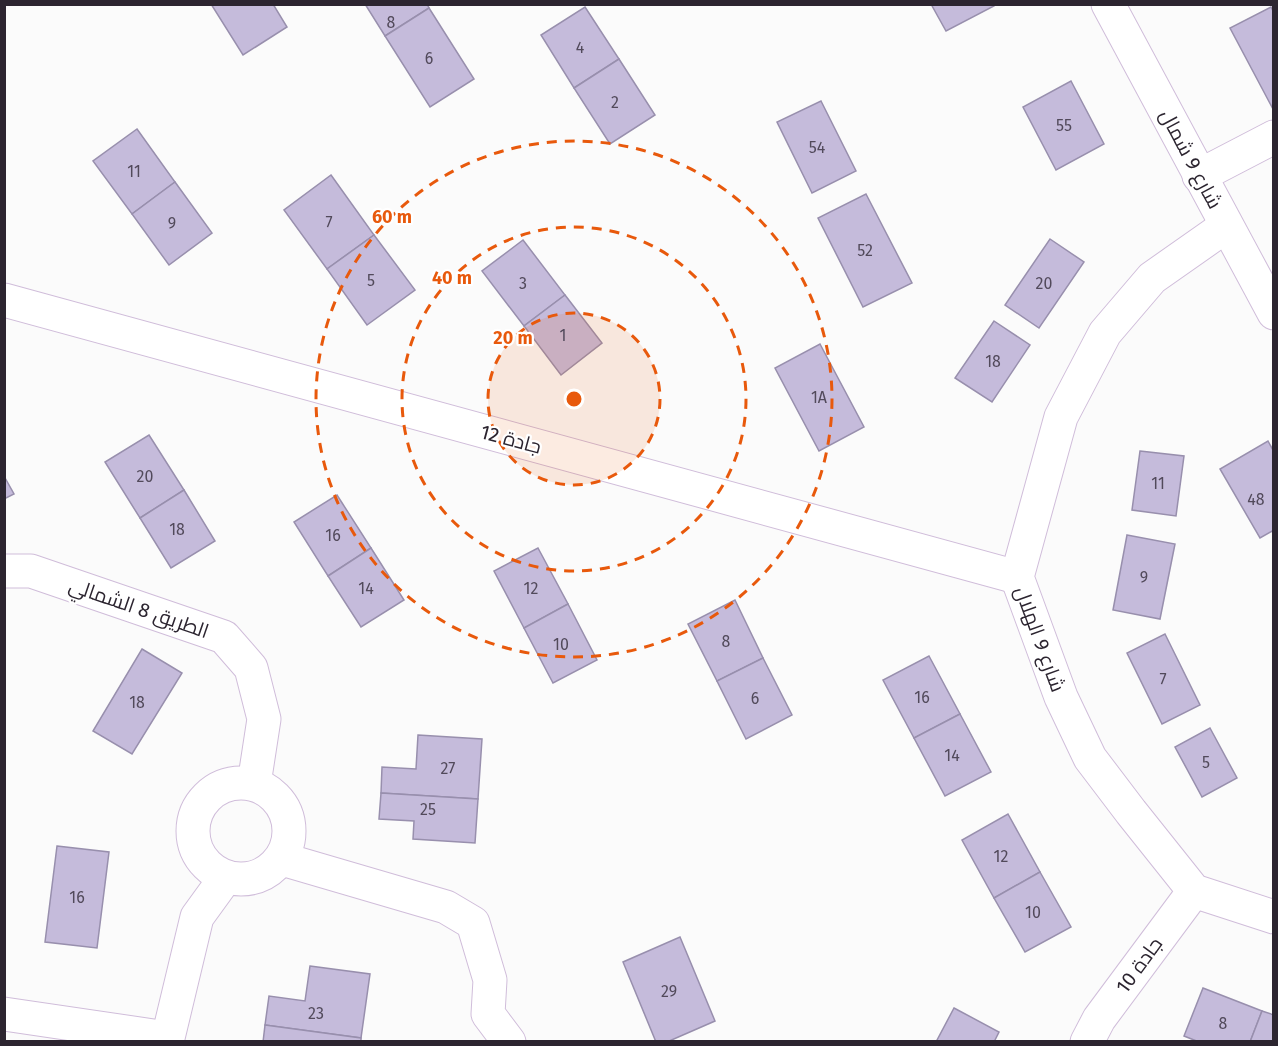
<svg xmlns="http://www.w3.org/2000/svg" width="1278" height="1046" viewBox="0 0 1278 1046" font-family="'Fira Sans',Cairo,sans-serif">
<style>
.building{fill:#c5bbdb;stroke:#988fad;stroke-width:1.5}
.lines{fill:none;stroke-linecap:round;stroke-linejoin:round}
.street-casing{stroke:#d0bdda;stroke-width:35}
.street{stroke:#fff;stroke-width:33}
.ring{fill:none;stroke:#e8590c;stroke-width:3;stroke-dasharray:10 8}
.labels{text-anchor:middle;stroke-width:4.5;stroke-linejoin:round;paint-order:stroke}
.number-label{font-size:16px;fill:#524a5b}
.street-label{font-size:20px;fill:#2c2530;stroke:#fff}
.centre{fill:#e8590c;stroke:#fff;stroke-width:3}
.ring-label{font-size:18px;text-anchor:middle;font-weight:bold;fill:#e8590c;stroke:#fff;stroke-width:4.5;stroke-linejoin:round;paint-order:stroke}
</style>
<rect width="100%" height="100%" fill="#fbfbfb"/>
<g class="building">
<path d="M211 4H273L287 27 243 55Z"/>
<path d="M365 4H427L429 8 385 36Z"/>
<path d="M931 4H993L994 6 946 31Z"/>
<path d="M585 7 619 59 574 88 541 35Z"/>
<path d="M1271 7 1274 13V111L1230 28Z"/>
<path d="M429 8 474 79 430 107 385 36Z"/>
<path d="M619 59 655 115 610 144 574 88Z"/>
<path d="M1071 81 1104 144 1056 170 1023 107Z"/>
<path d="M821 101 856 171 812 193 777 122Z"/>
<path d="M137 129 175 182 132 214 93 161Z"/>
<path d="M331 175 374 235 327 269 284 210Z"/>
<path d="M175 182 212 233 169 265 132 214Z"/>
<path d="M866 194 912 283 863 307 818 218Z"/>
<path d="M374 235 415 290 367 325 327 269Z"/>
<path d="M1050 239 1084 262 1039 328 1005 305Z"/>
<path d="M523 240 565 295 524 326 482 271Z"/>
<path d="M565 295 602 343 561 375 524 326Z"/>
<path d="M994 321 1030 345 992 402 955 378Z"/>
<path d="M820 344 864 427 819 451 775 368Z"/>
<path d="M149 435 184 490 140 518 105 462Z"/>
<path d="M1268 441 1274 452V530L1260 538 1220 469Z"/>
<path d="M1140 451 1184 456 1176 516 1132 510Z"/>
<path d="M4 476 14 494 4 499Z"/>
<path d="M184 490 215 541 171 568 140 518Z"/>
<path d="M337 495 371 548 328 576 294 522Z"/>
<path d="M1127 535 1175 544 1160 619 1113 610Z"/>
<path d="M371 548 404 600 361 627 328 576Z"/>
<path d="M538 548 568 604 524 628 494 571Z"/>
<path d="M735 600 763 658 717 681 688 624Z"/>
<path d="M568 604 597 660 553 683 524 628Z"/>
<path d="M1165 634 1200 705 1162 724 1127 653Z"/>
<path d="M142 649 182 673 132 754 93 731Z"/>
<path d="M929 656 960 714 914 738 883 680Z"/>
<path d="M763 658 792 715 746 739 717 681Z"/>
<path d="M960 714 991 772 945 796 914 738Z"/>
<path d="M1210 728 1237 778 1202 797 1175 747Z"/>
<path d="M418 735 482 739 478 799 381 793 382 767 416 769Z"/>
<path d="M381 793 478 799 475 843 413 839 414 821 379 819Z"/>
<path d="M1008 814 1040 872 994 898 962 840Z"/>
<path d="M57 846 109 852 97 948 45 942Z"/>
<path d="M1040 872 1071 927 1025 952 994 898Z"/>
<path d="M680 937 715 1021 667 1042H656L623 962Z"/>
<path d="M310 966 370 974 361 1038 265 1025 269 996 305 1001Z"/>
<path d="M1203 988 1262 1011 1250 1042H1199L1184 1036Z"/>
<path d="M954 1008 999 1032 994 1042H936Z"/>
<path d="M1262 1011 1274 1015V1042H1250Z"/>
<path d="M265 1025 361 1038V1042H263Z"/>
</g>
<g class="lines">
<defs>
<g id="street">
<path d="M1108 4 1274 313"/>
<path d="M1199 176 1274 137"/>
<path d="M1226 226 1152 278 1105 333 1061 417 1017 577 1061 697 1090 758 1131 812 1194 891 1274 917"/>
<path d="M4 300 1017 577"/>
<path d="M4 571H31L224 637 251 668 264 719 254 784"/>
<circle cx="241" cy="831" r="48"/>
<path d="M282 859 446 907 473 923 490 980 488 1014 509 1042"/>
<path d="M4 1014 167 1038"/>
<path d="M167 1042 197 917 226 877"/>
<path d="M1087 1042 1099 1019 1194 891"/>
</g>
</defs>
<use href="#street" class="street-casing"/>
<use href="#street" class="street"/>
</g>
<circle cx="574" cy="399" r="86" fill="#e8590c" fill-opacity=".12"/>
<g class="ring">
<circle cx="574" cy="399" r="86"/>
<circle cx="574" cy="399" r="172"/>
<circle cx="574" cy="399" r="258"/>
</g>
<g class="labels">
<g class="number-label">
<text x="391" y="28">8</text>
<text x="580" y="53">4</text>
<text x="429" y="64">6</text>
<text x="615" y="108">2</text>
<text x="1064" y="131">55</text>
<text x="817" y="153">54</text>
<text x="134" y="177">11</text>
<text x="329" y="228">7</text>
<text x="172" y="229">9</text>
<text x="865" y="256">52</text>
<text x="371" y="286">5</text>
<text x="523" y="289">3</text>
<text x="1044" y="289">20</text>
<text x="563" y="341">1</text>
<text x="993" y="367">18</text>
<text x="819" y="403">1A</text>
<text x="145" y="482">20</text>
<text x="1158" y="489">11</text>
<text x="1256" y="505">48</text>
<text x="177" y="535">18</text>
<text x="333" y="541">16</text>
<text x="1144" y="583">9</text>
<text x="366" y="594">14</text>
<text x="531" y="594">12</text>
<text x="726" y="647">8</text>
<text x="561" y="650">10</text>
<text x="1163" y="685">7</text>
<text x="922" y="703">16</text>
<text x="755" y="704">6</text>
<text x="137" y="708">18</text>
<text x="952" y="761">14</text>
<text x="1206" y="768">5</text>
<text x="448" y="774">27</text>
<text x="428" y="815">25</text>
<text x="1001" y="862">12</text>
<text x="77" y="903">16</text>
<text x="1033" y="918">10</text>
<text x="669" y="997">29</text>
<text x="316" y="1019">23</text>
<text x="1223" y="1029">8</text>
</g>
<g class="street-label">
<text transform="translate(1191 159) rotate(62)" y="7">شارع 9 شمال</text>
<text transform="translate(511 439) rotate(15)" y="7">جادة 12</text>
<text transform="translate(139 608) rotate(19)" y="7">الطريق 8 الشمالي</text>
<text transform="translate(1040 639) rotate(70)" y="7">شارع 9 الهلال</text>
<text transform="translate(1139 965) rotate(-54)" y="7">جادة 10</text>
</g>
</g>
<circle cx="574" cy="399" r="9" class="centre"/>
<g class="ring-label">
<text x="392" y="223">60 m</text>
<text x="452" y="284">40 m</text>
<text x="513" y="344">20 m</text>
</g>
<rect width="1278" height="1046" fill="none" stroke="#2c2530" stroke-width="12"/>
</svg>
